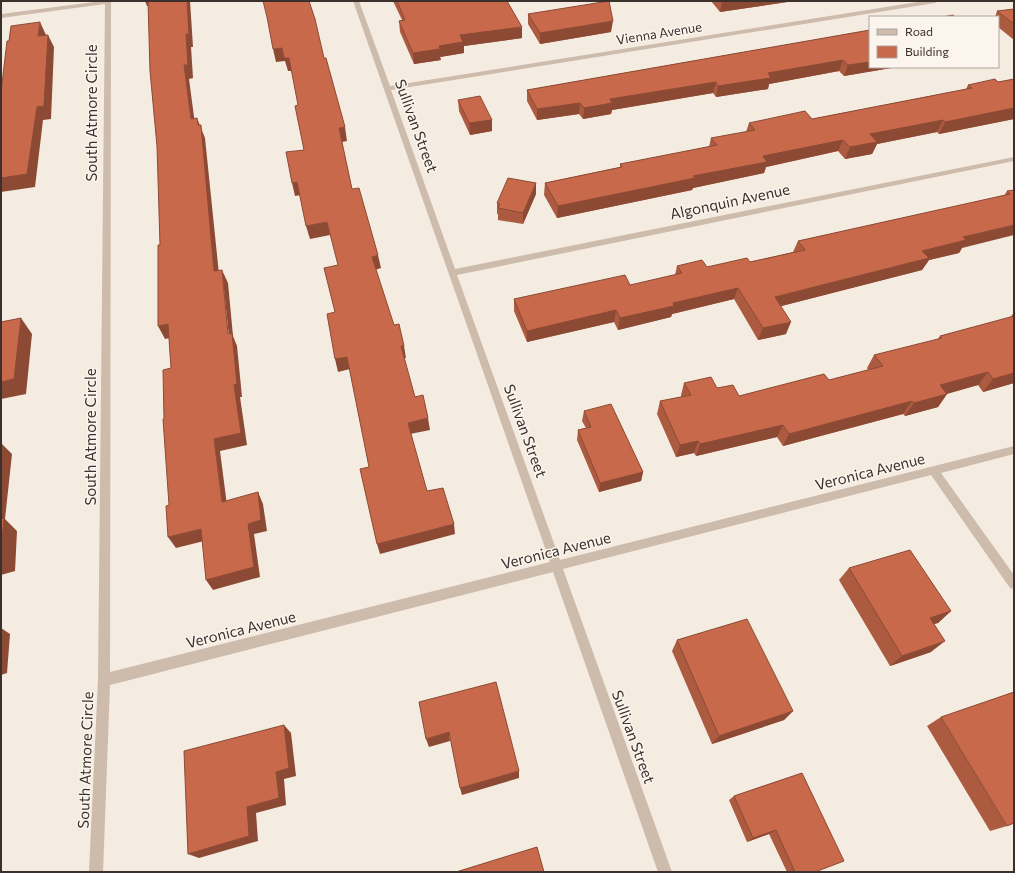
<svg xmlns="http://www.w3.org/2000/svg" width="1015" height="873" viewBox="0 0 1015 873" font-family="Commissioner,sans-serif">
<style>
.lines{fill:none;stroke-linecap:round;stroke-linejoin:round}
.street{fill:#cdbbac;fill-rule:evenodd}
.wall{fill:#ac5a40}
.shaded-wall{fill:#8c4a34}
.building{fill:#c8694b;stroke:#8c4a34}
.labels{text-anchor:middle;stroke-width:3;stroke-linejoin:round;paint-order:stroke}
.far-street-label{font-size:13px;fill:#3b302b;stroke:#fbf5ee}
.street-label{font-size:15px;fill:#3b302b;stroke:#fbf5ee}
</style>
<rect width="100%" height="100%" fill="#f4ebe1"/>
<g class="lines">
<path class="street" d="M102 1H111L110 672 550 562 353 1H359L390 86 924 1H938L935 3 391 90 455 269 1014 157V161L457 275 560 560 1014 446V454L941 473 1014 575V589L1010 588 931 475 563 569 672 872H658L553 572 110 685 103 872H89L98 680 105 4 1 18V14Z"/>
</g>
<g class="wall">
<path d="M393 1H507L522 38 464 46V53L440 57 441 60 414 64 400 32 399 21 402 20Z"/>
<path d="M711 1H794L720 12Z"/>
<path d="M1014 9V40L998 27V17H995L997 11Z"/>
<path d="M528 14 611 32 540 44 528 24Z"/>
<path d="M870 30 891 68 844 76 839 71 769 84 768 89 716 97 713 93 612 110 611 114 583 119 579 114 537 120 527 101V90Z"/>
<path d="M1014 79V119L939 134 937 132 877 144 872 154 845 159 838 151 766 167 764 173 693 188 692 190 557 218 544 195 545 183 620 167V164L709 147 711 138 746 132 749 123 812 119 966 89 968 85 998 82Z"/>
<path d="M458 100 492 120V131L470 135 459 111Z"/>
<path d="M1014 190 962 248 959 253 929 260 922 270 781 306 786 334 758 340 734 299 672 314 671 317 618 330 614 322 527 342 514 311V299L630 285 675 275 677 266 707 267 750 262 793 252 798 241 1004 196 1007 191Z"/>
<path d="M536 194 523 224 498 220V214H497V203Z"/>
<path d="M1014 312V383L983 392 978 385 947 394 938 407 905 416 903 414 783 446 777 437 696 456 694 453 676 457 657 414 660 401 681 397V395L684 383 717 388 739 396 829 380 868 370 867 368 874 355 937 340 940 336 1010 318Z"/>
<path d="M584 411 643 472 641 481 599 492 577 440 578 430 586 428 582 421Z"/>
<path d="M849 568 951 611 938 623 933 624 931 652 890 666 839 580Z"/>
<path d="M677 640 793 711 784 720 712 744 672 651Z"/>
<path d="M941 717 1007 826 990 831 927 726Z"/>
<path d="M802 773 815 872H787L769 834 747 842 729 800 734 796Z"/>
</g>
<g class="shaded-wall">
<path d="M145 1H151L153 6H147Z"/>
<path d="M187 1H190L193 47H191L193 78 189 79 196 132 191 119 184 65 186 34Z"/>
<path d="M727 1H794L720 12 722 2Z"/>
<path d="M613 21 611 32 540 44V33Z"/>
<path d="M40 22 46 35 44 49 38 36Z"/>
<path d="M522 27V38L464 46V53L440 57 441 60 414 64 413 53 460 35Z"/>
<path d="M48 35 54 47 51 119 43 120 35 187 1 192V178L37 107Z"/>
<path d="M282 48 289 58 292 71H288L285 61 276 62 273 49Z"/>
<path d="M843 60 839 71 769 84 768 89 716 97 718 86 768 73Z"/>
<path d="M870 62V67H892L891 68 844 76 848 65Z"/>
<path d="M716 82 713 93 612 110 611 114 583 119 584 108 610 99Z"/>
<path d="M580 103 579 114 537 120V109Z"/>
<path d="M1014 108V119L939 134 945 122Z"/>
<path d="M197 118 205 138 220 284 214 271Z"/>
<path d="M492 120V131L470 135 469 123Z"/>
<path d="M943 120 937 132 877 144 872 154 845 159 850 147 870 134Z"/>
<path d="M345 127 347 141 342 142 339 128Z"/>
<path d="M843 140 838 151 766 167 764 173 693 188 692 190 557 218 558 206 693 176 763 156Z"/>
<path d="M297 182 301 195 295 196 292 183Z"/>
<path d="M536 183V194L523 224V213Z"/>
<path d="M327 222 330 235 310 239 306 226Z"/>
<path d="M1014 225V235L962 248 959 253 929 260 922 270 770 309 775 297 963 237Z"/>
<path d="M378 255 381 268 375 270 372 257Z"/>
<path d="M222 270 228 283 233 336 237 346 242 397H240L247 445 220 451 228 513 222 502 214 439 234 385Z"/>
<path d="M738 288 734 299 672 314 671 317 618 330 620 318 673 303Z"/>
<path d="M616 310 614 322 527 342V331Z"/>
<path d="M21 318 32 334 26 394 1 399V382Z"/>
<path d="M791 322 786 334 758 340 763 328Z"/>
<path d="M168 324 175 337 165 339 158 326Z"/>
<path d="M401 346H404L406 358H403Z"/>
<path d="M347 357 350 369 338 372 335 359Z"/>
<path d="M988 372 978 385 931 398 940 385Z"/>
<path d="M1014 373V383L983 392 993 379Z"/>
<path d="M947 394 938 407 905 416 914 403Z"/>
<path d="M912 401 903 414 783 446 789 434Z"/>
<path d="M428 418 430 430 410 434 408 423Z"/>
<path d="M783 425 777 437 696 456 700 444Z"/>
<path d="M698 441 694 453 676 457 680 445Z"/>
<path d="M1 443 12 454 5 519 17 531 15 571 1 575Z"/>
<path d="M643 472 641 481 599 492 600 483Z"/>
<path d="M258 492 263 504 267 531 254 534 260 577 213 590 206 580 248 524Z"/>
<path d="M454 524 455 534 380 554 377 544Z"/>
<path d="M201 529 208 540 176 548 168 537Z"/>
<path d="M951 611 938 623 917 629 930 618Z"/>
<path d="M1 628 10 634 7 673 1 675Z"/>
<path d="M945 641 931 652 890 666 902 656Z"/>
<path d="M793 711 784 720 712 744 719 736Z"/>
<path d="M284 725 291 733 296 776 284 779 286 805 256 813 258 841 199 858 188 854 276 772Z"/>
<path d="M449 732 450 741 429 747 426 739Z"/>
<path d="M519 771V778L462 795 460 788Z"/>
<path d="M776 830 769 834 747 842 753 838Z"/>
</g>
<g class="building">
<path d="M148 1H187L189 34H186L188 65H184L191 119 197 118 198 125H201L214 271 222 270 228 334 232 333 237 384 234 385 241 433 214 439 222 502 258 492 261 520 248 524 254 567 206 580 201 529 168 537 166 506 169 505 163 419H164L163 370 171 368 168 324 158 326V245H160L157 146 150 71Z"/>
<path d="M263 1H309L315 19 324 58H326L345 127 339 128 352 189 359 188 378 255 372 257 394 325 399 324 404 346H401L415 397 423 395 428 418 408 423 427 491 443 488 454 524 377 544 360 469 369 467 347 357 335 359 327 314 335 312 324 268 338 265 327 222 306 226 297 182 292 183 286 152 304 150 295 106 298 105 289 58H284L282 48 273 49 267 17Z"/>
<path d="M397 1H507L522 27 460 35 463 42 439 46 440 49 413 53 399 21 405 20Z"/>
<path d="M609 1 613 21 540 33 528 14Z"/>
<path d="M1014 9V24L997 11Z"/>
<path d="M953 15 955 17H942Z"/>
<path d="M40 22 38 36 48 35 44 106 37 107 27 174 1 178V92L7 41H9L11 26Z"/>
<path d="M870 30V62L848 65 843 60 768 73 771 78 718 86 716 82 610 99 612 103 584 108 580 103 537 109 527 90Z"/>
<path d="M995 79 998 82 1014 79V108L945 122 943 120 870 134 877 142 850 147 843 140 763 156 767 162 693 176 695 178 558 206 545 183 622 167 620 164 717 145 711 138 755 130 749 123 805 111 812 119 972 88 968 85Z"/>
<path d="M480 96 492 120 469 123 458 100Z"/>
<path d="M508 178 536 183 523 213 498 208 500 204 497 203Z"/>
<path d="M1014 190V225L963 237 966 240 922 251 929 258 775 297 791 322 763 328 738 288 673 303 674 306 620 318 616 310 527 331 514 299 625 275 630 285 682 273 677 266 702 260 707 267 747 258 750 262 805 250 798 241 1010 194 1007 191Z"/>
<path d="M1014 316V373L993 379 988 372 940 385 947 394 914 403 912 401 789 434 783 425 700 444 698 441 680 445 660 401 691 395 684 383 711 377 717 388 733 385 739 396 824 374 829 380 883 366 874 355 942 338 940 336Z"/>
<path d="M21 318 14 379 1 382V322Z"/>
<path d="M611 404 643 472 600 483 578 430 591 427 584 411Z"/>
<path d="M4 518 1 551V519Z"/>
<path d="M910 550 951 611 930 618 945 641 902 656 849 568Z"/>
<path d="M747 619 793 711 719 736 677 640Z"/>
<path d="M496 682 519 771 460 788 449 732 426 739 419 702Z"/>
<path d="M1014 692V823L1007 826 941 717Z"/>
<path d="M284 725 289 768 276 772 279 798 247 807 249 836 188 854 184 751Z"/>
<path d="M802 773 844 861 815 872H795L776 830 753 838 734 796Z"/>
<path d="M537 847 544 872H456Z"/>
</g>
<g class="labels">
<g class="far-street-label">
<text transform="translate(659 33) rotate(-9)" y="5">Vienna Avenue</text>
</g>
<g class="street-label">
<text transform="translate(92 113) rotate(-90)" y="5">South Atmore Circle</text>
<text transform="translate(416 126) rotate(70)" y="5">Sullivan Street</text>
<text transform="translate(730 202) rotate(-12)" y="5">Algonquin Avenue</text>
<text transform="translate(525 431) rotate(70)" y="5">Sullivan Street</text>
<text transform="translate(91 437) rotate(-90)" y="5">South Atmore Circle</text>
<text transform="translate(870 472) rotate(-14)" y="5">Veronica Avenue</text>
<text transform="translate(556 551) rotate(-14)" y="5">Veronica Avenue</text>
<text transform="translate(241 630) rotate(-14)" y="5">Veronica Avenue</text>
<text transform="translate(633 737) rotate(70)" y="5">Sullivan Street</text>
<text transform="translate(86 760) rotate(-88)" y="5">South Atmore Circle</text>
</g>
</g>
<rect width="1015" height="873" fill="none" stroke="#3b302b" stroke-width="4"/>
<rect x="869" y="16" width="130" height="52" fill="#fbf5ee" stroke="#aea6a0"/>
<rect x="877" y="29" width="20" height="6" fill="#cdbbac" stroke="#aea6a0"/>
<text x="905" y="36" font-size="12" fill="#3b302b">Road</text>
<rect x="877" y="46" width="20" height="12" fill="#c8694b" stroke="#aea6a0"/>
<text x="905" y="56" font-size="12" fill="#3b302b">Building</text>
</svg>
